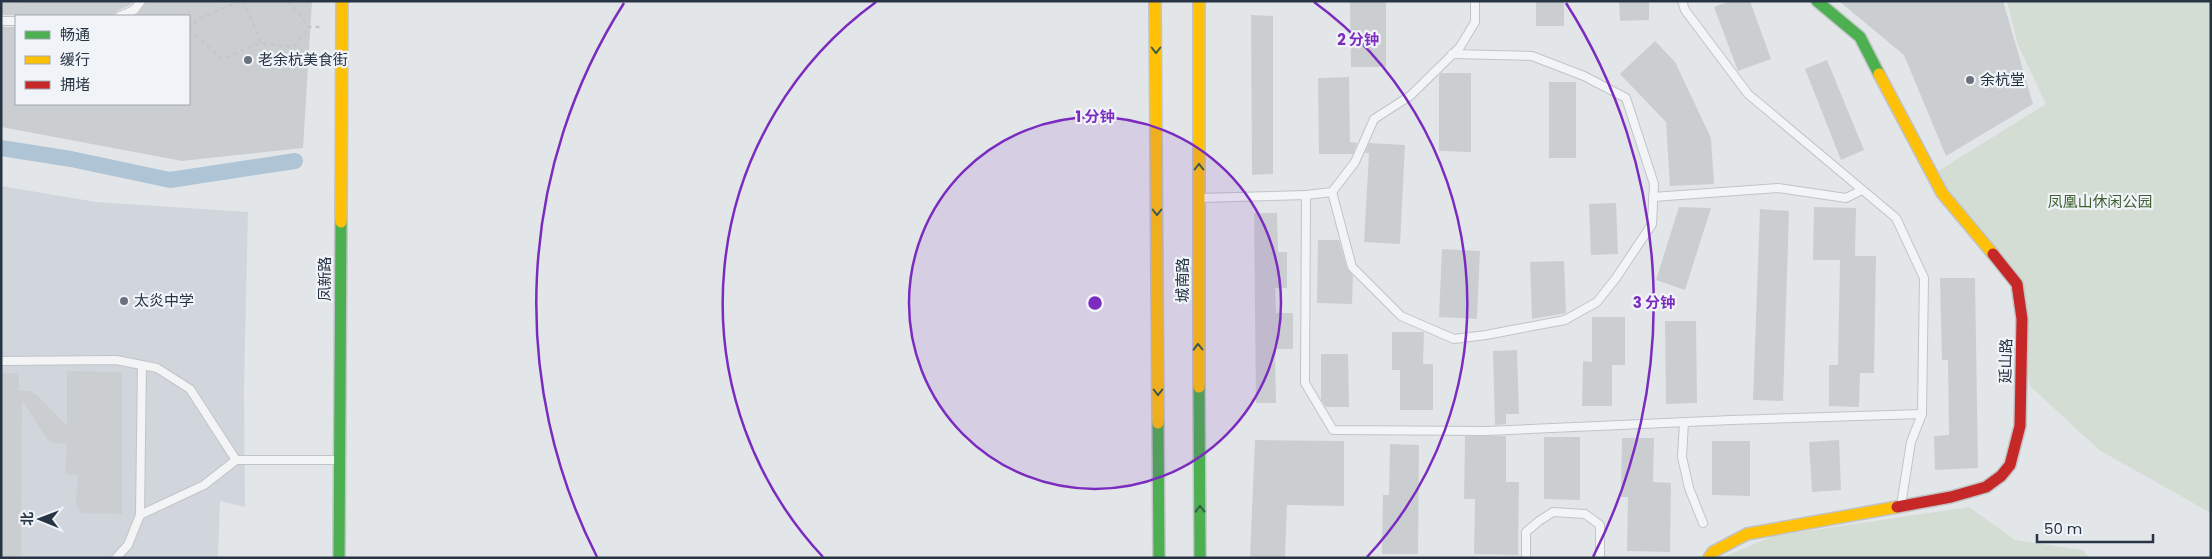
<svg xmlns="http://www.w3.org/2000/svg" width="2212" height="559" viewBox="0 0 2212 559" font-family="Poppins,'Noto Sans SC',sans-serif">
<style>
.built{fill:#d0d6dc}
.green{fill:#d4ddd3}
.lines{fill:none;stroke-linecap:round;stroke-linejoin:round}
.canal{stroke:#afc5d6;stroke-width:16}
.building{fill:#cbced1}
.lane-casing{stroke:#c1c4c7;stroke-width:10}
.fast-casing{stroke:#c1c4c7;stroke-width:14}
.slow-casing{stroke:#c1c4c7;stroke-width:14}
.jam-casing{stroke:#c1c4c7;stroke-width:14}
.path{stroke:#c4c7ca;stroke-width:2.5;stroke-dasharray:4 4;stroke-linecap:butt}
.lane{stroke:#f2f4f5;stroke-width:8}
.fast{stroke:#4caf50;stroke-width:11}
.slow{stroke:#ffc107;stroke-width:11}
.jam{stroke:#c62828;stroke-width:11}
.oneway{stroke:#345f48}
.ring{fill:none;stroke:#7b2cbf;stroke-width:2.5}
.poi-dot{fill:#69727e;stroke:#f0f4f8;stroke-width:2}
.labels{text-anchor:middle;stroke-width:4.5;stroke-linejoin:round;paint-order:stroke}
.poi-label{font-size:15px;fill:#273444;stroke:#f0f4f8;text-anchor:start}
.park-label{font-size:15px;fill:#406133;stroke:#f0f4f8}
.street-label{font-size:15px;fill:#273444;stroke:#f0f4f8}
.centre{fill:#7b2cbf;stroke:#f0f4f8;stroke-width:2.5}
.ring-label{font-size:15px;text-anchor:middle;font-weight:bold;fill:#7b2cbf;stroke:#f0f4f8;stroke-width:4.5;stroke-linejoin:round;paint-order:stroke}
</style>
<rect width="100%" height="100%" fill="#e3e6e9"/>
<path class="built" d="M1 186 96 202 248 212 244 389 245 507 220 501 218 558H1Z"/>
<g class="green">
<path d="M2007 1H2211V513L2099 450 2030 386 2008 264 1935 173 2046 104 2018 45Z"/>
<path d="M1969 507 2015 540 2083 550 2090 558H1721L1773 536Z"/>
</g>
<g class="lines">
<path class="canal" d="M1 148 71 159 170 180 295 161"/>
</g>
<g class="building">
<path d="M42 1H134L130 5 117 11 114 16 1 15V3Z"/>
<path d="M147 1H312L303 148 182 161 1 127V27H16V104H189V16H134L138 13Z"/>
<path d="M1350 1H1386V67H1351Z"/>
<rect x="1536" y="1" width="28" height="25"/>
<path d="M1619 1H1649V20L1620 21Z"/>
<path d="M1730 1H1750L1771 59 1738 71 1714 7Z"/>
<path d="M1839 1H2003L2033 104 1946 156 1904 55Z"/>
<path d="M1251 15 1273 16V174L1252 175Z"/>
<path d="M1655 41 1675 62 1711 138 1714 184 1670 186 1666 122 1620 74Z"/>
<path d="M1827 60 1864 150 1841 160 1805 69Z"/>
<path d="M1441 73H1471V152L1439 151V76Z"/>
<path d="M1349 77 1350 142 1357 143 1353 154H1319L1318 78Z"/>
<rect x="1549" y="82" width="27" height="76"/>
<path d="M1369 143 1405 145 1400 244 1364 242 1369 153H1365Z"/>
<path d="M1616 203 1618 254 1591 255 1589 204Z"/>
<path d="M1679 207 1711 208 1685 290 1656 280Z"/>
<path d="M1814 207 1856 208 1855 256H1876L1874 373H1860L1859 407 1829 406V365H1838L1840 260H1813Z"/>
<path d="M1760 209 1789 211 1783 401 1753 400Z"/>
<path d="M1254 213H1277L1278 252H1287V288H1275L1276 313H1293V349H1275L1276 403H1256Z"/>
<path d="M1318 240H1339L1347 268 1353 276 1352 304 1317 303Z"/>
<path d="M1442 249 1480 251 1477 319 1439 317Z"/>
<path d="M1564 261 1566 313 1532 319 1530 262Z"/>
<path d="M1940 278H1975L1978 468 1935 470 1934 436 1949 435 1948 360H1942Z"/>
<path d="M1592 317H1625V365H1612V406H1582L1583 361 1592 362Z"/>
<path d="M1665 321H1696L1697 403 1666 404Z"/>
<path d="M1392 332H1424L1423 364H1433V410H1400V370H1392Z"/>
<path d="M1517 350 1519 414H1506V424L1495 425 1493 351Z"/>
<path d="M1321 354H1348L1349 407H1326L1321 400Z"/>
<path d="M67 371 122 372V514L82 513 76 505 78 475 65 474 67 444 53 443 47 439 22 400 21 558H1V373H19V391H30L38 396 67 426Z"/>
<path d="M1465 436H1506V482H1519L1518 555 1474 554 1475 499H1464Z"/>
<path d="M1544 437H1580V500L1544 499Z"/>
<path d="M1622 438H1654L1653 482 1671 483 1670 552 1627 551 1628 497H1621Z"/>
<path d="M1255 440 1344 441V506L1287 505 1285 558H1250Z"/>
<path d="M1839 440 1841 490 1812 492 1809 442Z"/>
<path d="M1712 441H1750V496L1712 495Z"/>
<path d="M1390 444 1419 445 1418 554H1382L1383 495H1389Z"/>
</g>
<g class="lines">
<defs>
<g id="lane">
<path d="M1682 1 1685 10 1748 94 1896 218 1924 278 1922 414 1911 442 1901 505"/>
<path d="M120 16 134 10 141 1"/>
<path d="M1 21H16"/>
<path d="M1332 192 1352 267 1401 316 1454 339 1486 335 1565 320 1597 302 1616 278 1652 224 1654 184 1626 98 1584 76 1532 56 1452 54"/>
<path d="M1306 195 1332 192 1355 162 1374 119 1410 96 1460 47 1475 22V1"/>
<path d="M1653 197 1778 188 1846 198 1862 190"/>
<path d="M1200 198 1306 195 1305 383 1333 430 1486 431 1732 420 1922 414"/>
<path d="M1 361 116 360 157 368 190 389 236 460H337"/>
<path d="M1684 422 1682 457 1689 488 1703 523"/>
<path d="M140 515 142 365"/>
<path d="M116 558 128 545 140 515 204 485 236 460"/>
<path d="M1526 558V532L1539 521 1553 512 1585 514 1600 525V558"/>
</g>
<g id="fast">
<path d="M1817 1 1860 37 1879 74"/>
<path d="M1199 387 1200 558"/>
<path d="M1158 423 1159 558"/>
<path d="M339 558 341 222"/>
</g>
<g id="slow">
<path d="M1155 1 1158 423"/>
<path d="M1879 74 1942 193 1993 254"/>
<path d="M341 222 342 1"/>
<path d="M1199 387V1"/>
<path d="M1709 558 1713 552 1747 534 1897 507"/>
</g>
<path id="jam" d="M1897 507 1951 497 1986 487 2001 476 2010 465 2020 426 2022 319 2017 284 1993 254"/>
</defs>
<use href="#lane" class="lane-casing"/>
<use href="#fast" class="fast-casing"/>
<use href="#slow" class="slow-casing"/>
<use href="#jam" class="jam-casing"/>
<g class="path">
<path d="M244 1 261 43"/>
<path d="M288 1 309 27H322"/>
<path d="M189 30 222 59 261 43 294 47 309 27"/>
<path d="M189 30 197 19 242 1"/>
</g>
<use href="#lane" class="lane"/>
<use href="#fast" class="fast"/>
<use href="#slow" class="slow"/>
<use href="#jam" class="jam"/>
</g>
<defs><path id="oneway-chevron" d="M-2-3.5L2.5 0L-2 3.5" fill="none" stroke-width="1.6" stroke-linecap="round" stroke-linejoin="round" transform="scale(1.25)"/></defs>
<g class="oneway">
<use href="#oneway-chevron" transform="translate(1156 50) rotate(90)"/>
<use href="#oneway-chevron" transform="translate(1199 167) rotate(-90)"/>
<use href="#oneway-chevron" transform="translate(1157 212) rotate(90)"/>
<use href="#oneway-chevron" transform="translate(1198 347) rotate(-91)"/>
<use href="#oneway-chevron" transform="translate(1158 392) rotate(90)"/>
<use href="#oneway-chevron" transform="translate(1200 509) rotate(-91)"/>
</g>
<circle cx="1095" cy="303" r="186" fill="#7b2cbf" fill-opacity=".12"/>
<g class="ring">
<circle cx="1095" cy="303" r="186"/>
<path d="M823 557A372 372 0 0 1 876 2M1314 2A372 372 0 0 1 1367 557"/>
<path d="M597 557A559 559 0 0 1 624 3M1566 3A559 559 0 0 1 1593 557"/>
</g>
<g class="poi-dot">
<circle cx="248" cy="60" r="5"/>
<circle cx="1970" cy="80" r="5"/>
<circle cx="124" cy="301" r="5"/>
</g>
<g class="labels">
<g class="poi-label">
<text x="258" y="65">老余杭美食街</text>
<text x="1980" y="85">余杭堂</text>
<text x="134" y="306">太炎中学</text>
</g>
<g class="park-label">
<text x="2100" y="207">凤凰山休闲公园</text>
</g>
<g class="street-label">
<text transform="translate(325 279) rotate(-90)" y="5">凤新路</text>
<text transform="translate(1183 280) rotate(-90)" y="5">城南路</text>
<text transform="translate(2006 361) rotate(-89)" y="5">延山路</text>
</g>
</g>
<circle cx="1095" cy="303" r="8" class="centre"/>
<g class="ring-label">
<text x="1358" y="45">2 分钟</text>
<text x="1095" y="122">1 分钟</text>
<text x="1654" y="308">3 分钟</text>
</g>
<rect width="2212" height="559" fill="none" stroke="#273444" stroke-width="5"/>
<rect x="15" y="15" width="175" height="90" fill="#f0f4f8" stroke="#a0a7b0"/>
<rect x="25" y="31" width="25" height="8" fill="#4caf50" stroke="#a0a7b0"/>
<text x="60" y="40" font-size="15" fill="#273444">畅通</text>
<rect x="25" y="56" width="25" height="8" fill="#ffc107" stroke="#a0a7b0"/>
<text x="60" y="65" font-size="15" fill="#273444">缓行</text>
<rect x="25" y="81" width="25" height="8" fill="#c62828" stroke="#a0a7b0"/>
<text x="60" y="90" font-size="15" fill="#273444">拥堵</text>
<g transform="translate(40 519) rotate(271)" stroke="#f0f4f8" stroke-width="4" paint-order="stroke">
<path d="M0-4L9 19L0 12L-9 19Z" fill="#273444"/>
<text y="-8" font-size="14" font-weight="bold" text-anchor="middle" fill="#273444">北</text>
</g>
<path d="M2037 534v8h116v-8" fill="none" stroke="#273444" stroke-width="2.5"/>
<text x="2044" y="534" font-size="15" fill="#273444" stroke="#f0f4f8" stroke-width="4" paint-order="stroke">50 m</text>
</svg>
